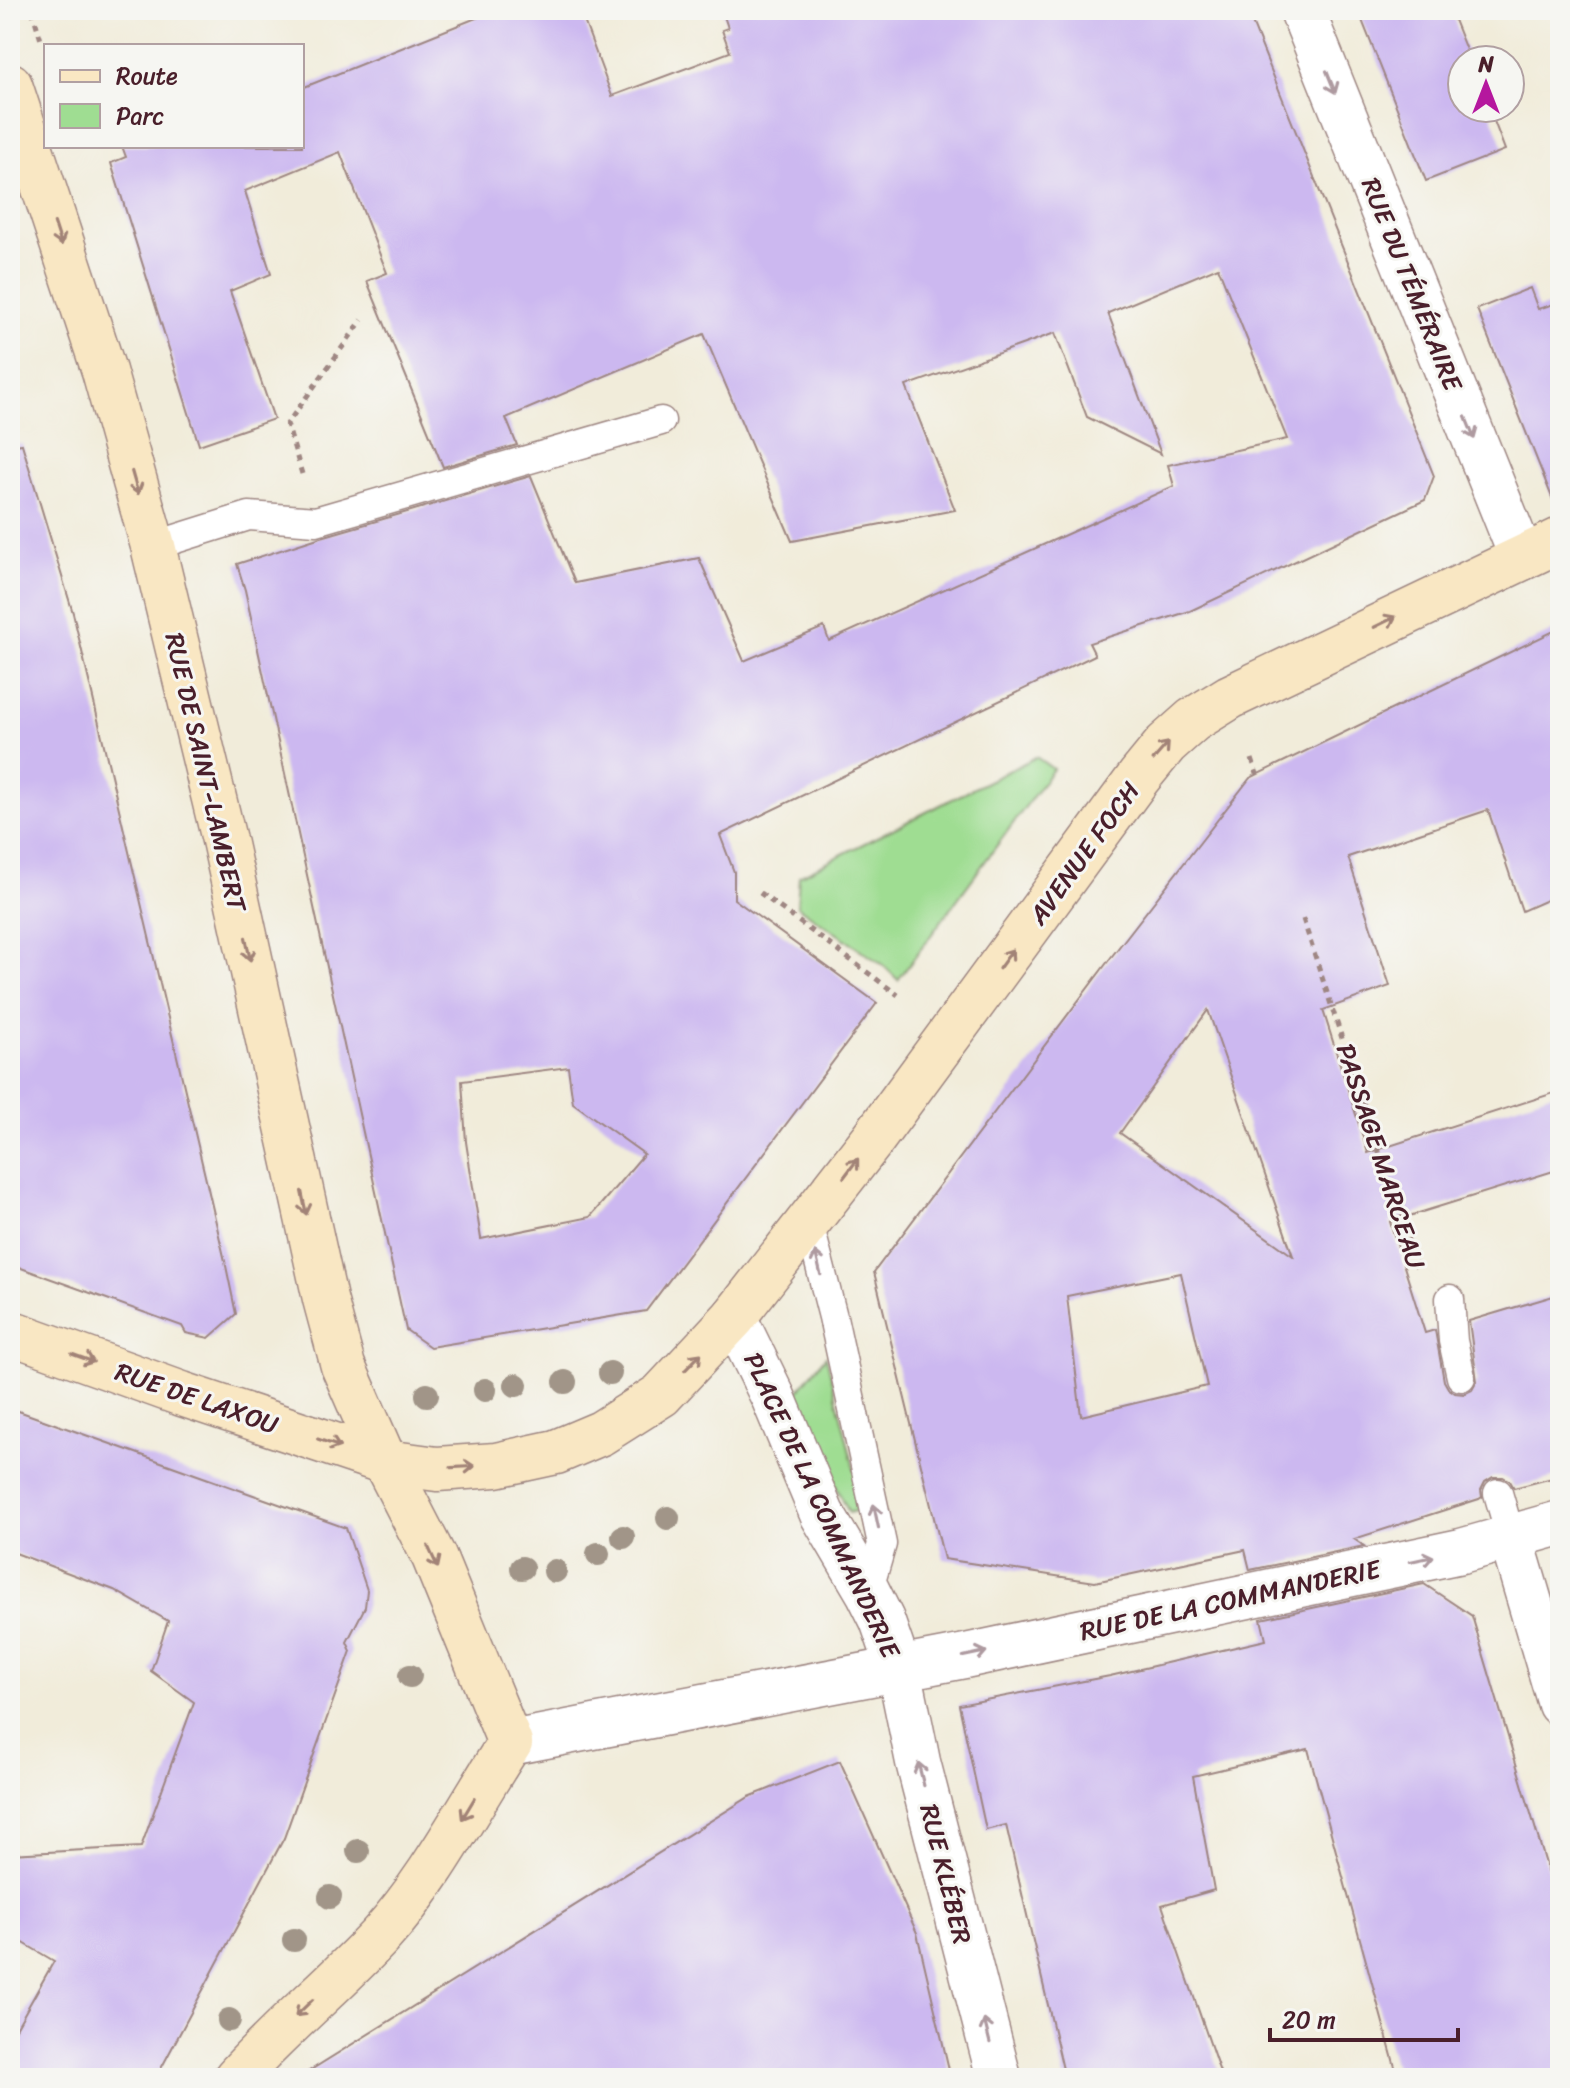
<svg xmlns="http://www.w3.org/2000/svg" width="1570" height="2088" viewBox="0 0 1570 2088" font-family="Sriracha,sans-serif">
<style>
.green{fill:#9fdd92;stroke:#747e5e;stroke-width:2}
.building{fill:#ccb8f0;fill-rule:evenodd}
.lines{fill:none;stroke-linecap:round;stroke-linejoin:round}
.service-casing{stroke:#9e8682;stroke-width:31}
.minor-casing{stroke:#9e8682;stroke-width:47}
.secondary-casing{stroke:#9e8682;stroke-width:47}
.path{stroke:#9e8682;stroke-width:5;stroke-dasharray:6 6;stroke-linecap:butt}
.service{stroke:#fff;stroke-width:28}
.minor{stroke:#fff;stroke-width:44}
.secondary{stroke:#f9e7c3;stroke-width:44}
.tree{fill:#a19588}
.oneway{stroke:#ae9aa0}
.oneway2{stroke:#a28377}
.labels{text-anchor:middle;stroke-width:6;stroke-linejoin:round;paint-order:stroke}
.street-label{font-size:26px;fill:#4a1f2b;stroke:#f6f6f2}
</style>
<rect width="100%" height="100%" fill="#f6f6f2"/>
<filter id="ink" filterUnits="userSpaceOnUse"><feTurbulence type="fractalNoise" baseFrequency=".0125" numOctaves="2"/><feDisplacementMap in="SourceGraphic" scale="16" xChannelSelector="R" yChannelSelector="G"/><feConvolveMatrix kernelMatrix="1 2 1 2 8 2 1 2 1" color-interpolation-filters="sRGB"/></filter>
<filter id="wash" filterUnits="userSpaceOnUse"><feTurbulence type="fractalNoise" baseFrequency=".006" numOctaves="4" result="noise"/><feDisplacementMap in="SourceGraphic" scale="32" xChannelSelector="R" yChannelSelector="G"/><feGaussianBlur stdDeviation="1.8" result="paint"/><feColorMatrix in="noise" values="0 0 0 0 0 0 0 0 0 0 0 0 0 0 0 0 0 1.4 0 .05"/><feComposite in="paint" operator="in"/></filter>
<g filter="url(#wash)">
<rect width="100%" height="100%" fill="#f1ecda"/>
<g class="green">
<path d="M1036 757 1053 769 898 980 884 966 797 906 799 876Z"/>
<path d="M826 1356 864 1508 849 1513 793 1397Z"/>
</g>
<g id="blocks">
<g class="building">
<path d="M496 10H580L612 96 730 52 722 30 728 28 722 10H1247L1434 476 1425 500 1190 611 1089 643 1095 655 720 835 734 872V899L877 1003 646 1311 430 1347 406 1330 245 590 237 564 318 538 531 476 575 583 699 558 744 661 824 627 829 641 1174 486 1168 465 1287 439 1218 267 1108 313 1161 454 1087 417 1055 333 906 386 955 510 792 541 704 334 506 418 517 445 443 467 367 281 387 273 340 152 245 191 271 274 230 291 274 419 199 445 111 163 126 157 122 146H302V88ZM568 1067 573 1103 644 1154 590 1217 481 1239 466 1142 462 1081Z"/>
<path d="M1358 10H1450L1470 60H1462V108H1489L1505 150 1426 181Z"/>
<path d="M1530 288 1538 309 1560 302V509L1557 510 1477 309Z"/>
<path d="M22 444 73 613 225 1261 236 1314 209 1338 186 1333 182 1326 10 1264V446Z"/>
<path d="M1560 628V894L1522 911 1488 810 1348 857 1390 986 1323 1010 1368 1153 1560 1091V1169L1390 1222 1425 1333 1435 1330 1444 1381 1448 1388 1455 1393 1464 1394 1472 1390 1477 1381 1469 1321 1560 1294V1476L1514 1488 1510 1481 1503 1477H1493L1485 1482 1481 1490 1482 1497 1479 1499 1354 1539 1364 1546 1250 1570 1245 1550 1095 1582 944 1559 874 1272 1112 956 1250 778ZM1208 1010 1293 1256 1120 1133ZM1181 1273 1207 1386 1081 1416 1067 1296Z"/>
<path d="M10 1408 346 1528 367 1590 365 1607 347 1642 351 1651 284 1838 156 2078H31L10 2065V2039L54 1961 10 1935V1854L141 1847 194 1702 151 1671 168 1621 114 1590 10 1551Z"/>
<path d="M1424 1584 1472 1616 1560 1911V2078H1398L1308 1749 1193 1776 1214 1890 1162 1905 1222 2078H1065L1006 1825 986 1830 959 1705 1110 1676 1266 1640 1261 1619Z"/>
<path d="M840 1761 917 1933 951 2078H298L749 1797Z"/>
</g>
</g>
</g>
<g filter="url(#ink)">
<use href="#blocks" fill-opacity="0" stroke="#9e8682" stroke-width="2"/>
<g class="lines">
<defs>
<g id="service">
<path d="M153 546 249 516 316 521 661 421"/>
<path d="M809 1223 833 1317 882 1544 868 1592"/>
<path d="M1450 1299 1453 1341 1461 1377"/>
<path d="M1498 1493 1511 1538"/>
</g>
<g id="minor">
<path d="M1302 10 1522 558"/>
<path d="M734 1317 773 1397 822 1514 868 1592 882 1620 899 1669 918 1762 999 2078"/>
<path d="M1511 1538 1560 1704"/>
<path d="M510 1743 965 1656 1461 1551 1560 1523"/>
</g>
<g id="secondary">
<path d="M10 85 104 371 153 546 224 840 325 1299 343 1366 385 1462 434 1557 510 1743C468 1807 432 1879 380 1936 334 1985 281 2028 236 2078"/>
<path d="M10 1332 182 1394 385 1462 437 1469 496 1465 556 1452 601 1433 661 1395 734 1317 873 1139 1139 777 1166 744 1193 720 1230 697 1560 540"/>
</g>
</defs>
<use href="#service" class="service-casing"/>
<use href="#minor" class="minor-casing"/>
<use href="#secondary" class="secondary-casing"/>
<g class="path">
<path d="M32 10 41 40"/>
<path d="M302 474 287 424 362 320"/>
<path d="M1252 759 1257 774"/>
<path d="M760 893 898 995"/>
<path d="M1303 919 1417 1268"/>
</g>
<use href="#service" class="service"/>
<use href="#minor" class="minor"/>
<use href="#secondary" class="secondary"/>
</g>
<g class="tree">
<circle cx="610" cy="1373" r="12"/>
<circle cx="565" cy="1382" r="12"/>
<circle cx="516" cy="1385" r="12"/>
<circle cx="485" cy="1390" r="12"/>
<circle cx="427" cy="1395" r="12"/>
<circle cx="668" cy="1518" r="12"/>
<circle cx="623" cy="1537" r="12"/>
<circle cx="598" cy="1554" r="12"/>
<circle cx="522" cy="1568" r="12"/>
<circle cx="555" cy="1571" r="12"/>
<circle cx="410" cy="1676" r="12"/>
<circle cx="358" cy="1851" r="12"/>
<circle cx="330" cy="1897" r="12"/>
<circle cx="294" cy="1940" r="12"/>
<circle cx="229" cy="2020" r="12"/>
</g>
<defs><path id="oneway-shaft" d="M-6 0H5M1.5-3L5.5 0L1.5 3" fill="none" stroke-width="1.6" stroke-linecap="round" stroke-linejoin="round" transform="scale(2)"/></defs>
<g class="oneway">
<use href="#oneway-shaft" transform="translate(1331 82) rotate(68)"/>
<use href="#oneway-shaft" transform="translate(1470 428) rotate(68)"/>
<use href="#oneway-shaft" transform="translate(818 1263) rotate(-103)"/>
<use href="#oneway-shaft" transform="translate(876 1516) rotate(-102)"/>
<use href="#oneway-shaft" transform="translate(1422 1559) rotate(-12)"/>
<use href="#oneway-shaft" transform="translate(975 1654) rotate(-12)"/>
<use href="#oneway-shaft" transform="translate(921 1774) rotate(-104)"/>
<use href="#oneway-shaft" transform="translate(987 2031) rotate(-104)"/>
</g>
<g class="oneway2">
<use href="#oneway-shaft" transform="translate(58 234) rotate(72)"/>
<use href="#oneway-shaft" transform="translate(135 483) rotate(74)"/>
<use href="#oneway-shaft" transform="translate(1385 622) rotate(-26)"/>
<use href="#oneway-shaft" transform="translate(1161 751) rotate(-49)"/>
<use href="#oneway-shaft" transform="translate(248 949) rotate(78)"/>
<use href="#oneway-shaft" transform="translate(1006 959) rotate(-54)"/>
<use href="#oneway-shaft" transform="translate(851 1168) rotate(-53)"/>
<use href="#oneway-shaft" transform="translate(304 1203) rotate(78)"/>
<use href="#oneway-shaft" transform="translate(83 1358) rotate(20)"/>
<use href="#oneway-shaft" transform="translate(693 1362) rotate(-46)"/>
<use href="#oneway-shaft" transform="translate(329 1443) rotate(19)"/>
<use href="#oneway-shaft" transform="translate(463 1467) rotate(-3)"/>
<use href="#oneway-shaft" transform="translate(433 1557) rotate(65)"/>
<use href="#oneway-shaft" transform="translate(468 1809) rotate(121)"/>
<use href="#oneway-shaft" transform="translate(304 2008) rotate(136)"/>
</g>
</g>
<g class="labels">
<g class="street-label">
<text transform="translate(1412 284) rotate(68)" y="9">RUE DU TÉMÉRAIRE</text>
<text transform="translate(206 772) rotate(77)" y="9">RUE DE SAINT-LAMBERT</text>
<text transform="translate(1084 853) rotate(-54)" y="9">AVENUE FOCH</text>
<text transform="translate(1381 1156) rotate(72)" y="9">PASSAGE MARCEAU</text>
<text transform="translate(197 1398) rotate(19)" y="9">RUE DE LAXOU</text>
<text transform="translate(822 1505) rotate(65)" y="9">PLACE DE LA COMMANDERIE</text>
<text transform="translate(1230 1600) rotate(-12)" y="9">RUE DE LA COMMANDERIE</text>
<text transform="translate(946 1874) rotate(76)" y="9">RUE KLÉBER</text>
</g>
</g>
<rect width="1570" height="2088" fill="none" stroke="#f6f6f2" stroke-width="40"/>
<rect x="44" y="44" width="260" height="104" fill="#f6f6f2" stroke="#b1a0a2" stroke-width="2"/>
<rect x="60" y="70" width="40" height="12" fill="#f9e7c3" stroke="#b1a0a2" stroke-width="2"/>
<text x="116" y="84" font-size="24" fill="#4a1f2b">Route</text>
<rect x="60" y="104" width="40" height="24" fill="#9fdd92" stroke="#b1a0a2" stroke-width="2"/>
<text x="116" y="124" font-size="24" fill="#4a1f2b">Parc</text>
<g transform="translate(1486 84)"><circle r="38" fill="#f6f6f2" stroke="#b1a0a2" stroke-width="2"/>
<path d="M0-6L14 30L0 20L-14 30Z" fill="#b5179e"/>
<text y="-12" font-size="22" font-weight="bold" text-anchor="middle" fill="#4a1f2b">N</text>
</g>
<path d="M1270 2028v12h188v-12" fill="none" stroke="#4a1f2b" stroke-width="4"/>
<text x="1282" y="2028" font-size="24" fill="#4a1f2b" stroke="#f6f6f2" stroke-width="6" paint-order="stroke">20 m</text>
</svg>
